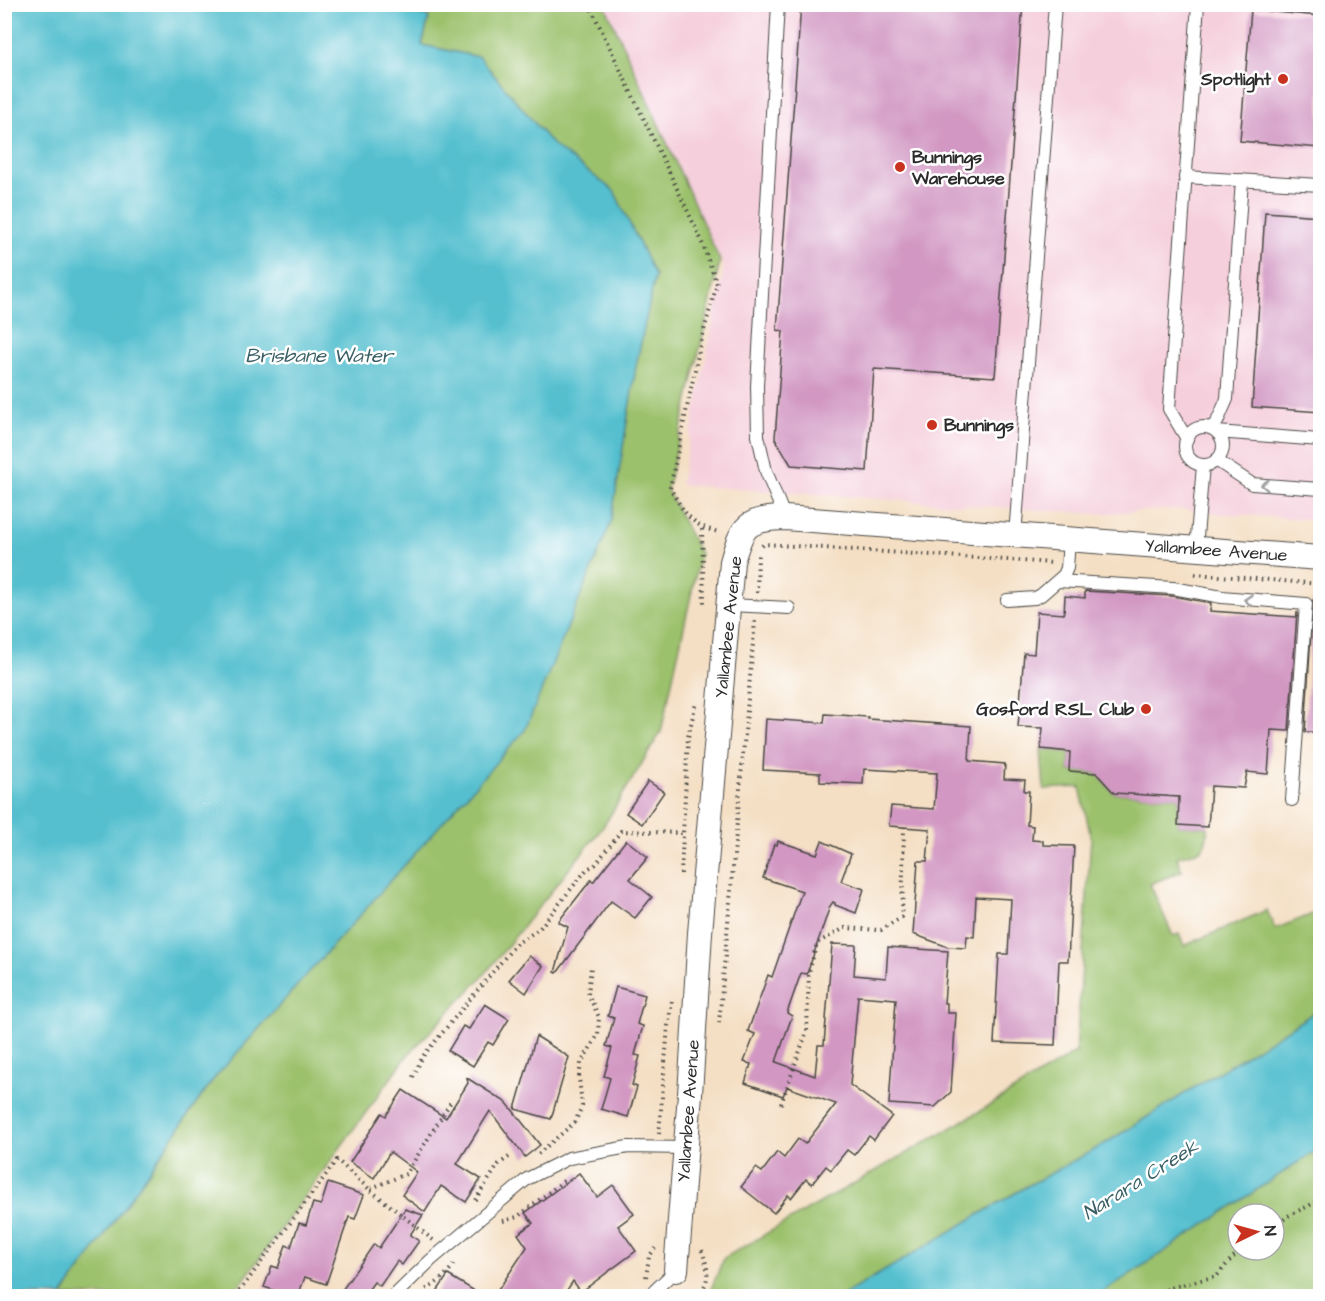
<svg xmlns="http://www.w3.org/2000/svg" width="1325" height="1301" viewBox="0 0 1325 1301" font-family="'Architects Daughter',sans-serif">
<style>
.built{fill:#f5cfdb}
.green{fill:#9bc16c;stroke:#63764c;stroke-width:1.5;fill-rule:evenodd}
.water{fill:#54bfcf;stroke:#40757d;stroke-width:1.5}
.building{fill:#d298c3}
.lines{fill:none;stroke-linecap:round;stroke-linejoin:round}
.service-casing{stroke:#494642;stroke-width:14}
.minor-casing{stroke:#494642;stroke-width:26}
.path{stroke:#494642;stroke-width:4;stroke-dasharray:1.5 4.5;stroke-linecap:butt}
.service{stroke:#fff;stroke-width:12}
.minor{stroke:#fff;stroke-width:24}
.oneway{stroke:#a0a0a0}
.poi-dot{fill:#c8321e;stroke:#fff;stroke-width:2}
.labels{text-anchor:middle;stroke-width:5;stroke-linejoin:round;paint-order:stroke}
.poi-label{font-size:18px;font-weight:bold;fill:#2b2b2b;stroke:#fff;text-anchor:end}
.street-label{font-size:18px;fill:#2b2b2b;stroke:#fff}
.water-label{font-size:20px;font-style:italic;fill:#395f64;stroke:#fff}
</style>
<rect width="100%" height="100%" fill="#fff"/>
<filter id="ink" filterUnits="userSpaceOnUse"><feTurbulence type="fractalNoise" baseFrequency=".0167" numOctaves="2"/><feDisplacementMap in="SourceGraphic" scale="12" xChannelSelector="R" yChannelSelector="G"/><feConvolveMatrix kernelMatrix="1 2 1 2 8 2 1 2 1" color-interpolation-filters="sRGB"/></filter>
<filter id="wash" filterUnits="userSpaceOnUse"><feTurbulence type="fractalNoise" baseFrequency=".008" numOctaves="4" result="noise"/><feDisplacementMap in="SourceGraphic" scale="24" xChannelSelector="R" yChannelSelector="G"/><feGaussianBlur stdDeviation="1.35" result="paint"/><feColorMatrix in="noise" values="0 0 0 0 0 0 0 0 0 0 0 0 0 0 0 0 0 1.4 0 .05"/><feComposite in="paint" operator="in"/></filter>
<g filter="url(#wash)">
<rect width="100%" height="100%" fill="#f4dfc4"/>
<path class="built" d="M598 5H1320V520L1221 514 1177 509 1096 514 680 485 724 267Z"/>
<g class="green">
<path d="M399 5H605L720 261 667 490 700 554 661 732 603 827 485 974 407 1056 232 1296H62L212 1081 525 729 611 522 636 366 655 276 614 191 553 145 479 57 422 45 429 17Z"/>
<path d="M1041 749 1070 752 1069 771 1096 773 1114 793 1179 797 1178 825 1208 827C1206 854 1201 850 1177 857L1182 871 1150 884 1173 936 1179 934 1184 946 1267 910 1275 929 1320 911V1009L1101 1146 1022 1189 842 1296H708L724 1258 987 1107 1076 1052 1091 838 1080 787 1044 789Z"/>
<path d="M1320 1150V1296H1097L1312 1153ZM1238 1214H1274V1250H1238Z"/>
</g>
<g class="water">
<path d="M5 4 399 5 429 17 422 45 479 57 553 145 614 191 655 276 636 366 611 522 525 730 212 1081 62 1296H4Z"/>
<path d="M1320 1009V1150L1312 1153 1097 1296H842L1022 1189 1101 1146Z"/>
</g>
<g id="blocks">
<g class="building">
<path d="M801 4H1023L995 377 874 369 867 471 791 465 775 438 783 331 777 330Z"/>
<path d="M1251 10 1320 16V148L1240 141Z"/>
<path d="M1265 212 1320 216V412L1252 407Z"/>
<path d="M1085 591 1172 596 1211 603 1210 611 1297 617V612L1289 731 1271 730 1268 774 1247 772 1244 788 1211 786 1208 827 1178 825 1179 797 1114 793 1096 773 1069 771 1070 752 1041 749 1043 728 1018 727 1024 653 1034 654 1037 612 1064 614 1065 596 1085 598Z"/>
<path d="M1313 600H1320V732H1305Z"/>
<path d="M825 714 868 717V719L971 726 969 761 1005 764 1004 779 1025 780 1024 791H1029L1027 825 1033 826 1032 840 1043 841V845L1074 846 1068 961H1059L1055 1045 994 1043 999 954H1008L1011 899 976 897 974 937 967 936 966 948 948 947 913 934 918 861H927L930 829 889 826 891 806 934 809 937 773 864 769 863 784 820 782V773L763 770 766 719 824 723Z"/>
<path d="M648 781 664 792 642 824 626 813Z"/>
<path d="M626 840 648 857 630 879 652 897 635 918 611 901 557 973 555 972 568 927 558 922 591 880 593 882Z"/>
<path d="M778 841 817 854 822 841 849 853 851 854 841 881 864 889 856 913 835 905V903L833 902 830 906 807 974 801 973 787 1013 792 1016 776 1062 815 1076 818 1045H824L832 944 856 945 854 975 886 978 888 947 948 951 944 1003H947V1013H956L951 1092 935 1107 889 1104 896 999 858 996 850 1085 892 1116 874 1140 869 1136 854 1155 847 1150 831 1170 826 1166 812 1184 806 1179 791 1198 788 1195 774 1213 741 1187 756 1168 762 1172 777 1152 784 1158 798 1139 805 1144 836 1104 787 1087 783 1096 745 1083 751 1064 744 1062 755 1034 748 1031 768 975 772 977 802 891 763 878 774 844 777 845Z"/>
<path d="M529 956 543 966 526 993 509 980Z"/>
<path d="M616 987 645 995 637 1024 643 1026 635 1055 640 1056 632 1085 637 1087 628 1117 601 1109 610 1078 604 1076 612 1048 606 1046 614 1018 608 1016Z"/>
<path d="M485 1004 509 1019 493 1045 488 1042 473 1066 448 1051 463 1026 469 1029Z"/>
<path d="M536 1036 569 1057 551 1119 515 1109Z"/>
<path d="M467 1078 507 1103 540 1145 525 1157 490 1111 457 1164 481 1179 466 1202 441 1186 425 1212 402 1195 417 1172 390 1152 374 1178 350 1162 382 1113 386 1116 403 1090 446 1118 468 1083Z"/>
<path d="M579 1173 597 1197 613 1185 634 1214 618 1226 636 1251 581 1292 573 1281 563 1296H494L527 1247 518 1234 533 1223 525 1213Z"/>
<path d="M328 1183 364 1195 355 1219 349 1217 326 1284 305 1277 298 1296H291L264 1287 272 1266 278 1268 286 1245 291 1247 299 1223 306 1225 313 1203 321 1205Z"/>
<path d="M405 1209 423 1215 410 1235 419 1241 402 1265 397 1261 380 1286 374 1282 364 1296H338L374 1244 379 1248Z"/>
<path d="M448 1275 483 1296H434Z"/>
</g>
</g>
</g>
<g filter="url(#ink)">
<use href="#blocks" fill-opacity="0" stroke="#494642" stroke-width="1.5"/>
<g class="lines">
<defs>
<g id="service">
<path d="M778 4 757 386 758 436 766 471 785 518"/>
<path d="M1185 177 1320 185"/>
<circle cx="1204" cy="446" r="19"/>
<path d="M1211 428 1217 422 1227 399 1242 180"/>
<path d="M1217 432 1320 440"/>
<path d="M1187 439 1169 409 1198 4"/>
<path d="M1216 460 1252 484 1320 489"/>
<path d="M1015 536 1055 4"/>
<path d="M1196 549 1203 465"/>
<path d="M1058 581 1173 588 1222 597 1306 604 1292 800"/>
<path d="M1007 600 1035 598 1041 595 1064 575 1067 568 1069 540"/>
<path d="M728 605 789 608"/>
<path d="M394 1296 431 1260 527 1179 569 1158 628 1147 686 1148"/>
<path d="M649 1296 676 1270"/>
</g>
<path id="minor" d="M676 1270 690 1094 700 933 732 562C742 526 746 519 785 518L1320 558"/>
</defs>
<use href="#service" class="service-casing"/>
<use href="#minor" class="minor-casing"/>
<g class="path">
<path d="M589 4 700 237 717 284 701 341 670 488C684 512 691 527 720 532"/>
<path d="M702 529 704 603"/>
<path d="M762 546 764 544 1053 563"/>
<path d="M1195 574 1320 584"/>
<path d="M757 593 758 555"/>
<path d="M681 874 688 737 696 703"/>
<path d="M719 1023 755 621"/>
<path d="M413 1077 423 1056 516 944 539 929 587 869 595 865 621 831 682 833"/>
<path d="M781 1104 807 1031 809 972 817 943 845 928 881 930 902 917 904 827"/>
<path d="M659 1134 668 1026 672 1001"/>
<path d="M538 1154 575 1122 582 1106 579 1077 581 1063 598 1035 599 1017 588 994 591 967"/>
<path d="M475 1200 499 1164 512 1155"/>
<path d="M503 1221 517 1217 566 1179"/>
<path d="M1274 1227 1288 1216 1320 1200"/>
<path d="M433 1240 369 1189 406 1174 452 1100"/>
<path d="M646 1277 649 1257 655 1248"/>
<path d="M426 1289C436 1285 450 1272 455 1262"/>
<path d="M236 1296 337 1160 369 1189"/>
<path d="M697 1296C712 1281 708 1267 701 1248"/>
<path d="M1149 1296 1173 1287 1217 1276 1232 1258 1243 1250"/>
</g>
<use href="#service" class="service"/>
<use href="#minor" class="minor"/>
</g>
<defs><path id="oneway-chevron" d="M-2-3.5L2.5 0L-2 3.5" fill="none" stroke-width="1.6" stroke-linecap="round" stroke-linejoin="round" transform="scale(1.5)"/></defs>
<g class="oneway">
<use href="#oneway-chevron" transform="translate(1265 485) rotate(-176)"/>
<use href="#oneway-chevron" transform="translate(1248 600) rotate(-175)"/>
</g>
</g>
<g class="poi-dot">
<circle cx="1283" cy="79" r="6"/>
<circle cx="900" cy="167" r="6"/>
<circle cx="932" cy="425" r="6"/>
<circle cx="1146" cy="709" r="6"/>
</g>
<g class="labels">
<g class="poi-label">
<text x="1271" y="85">Spotlight</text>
<text x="912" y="163" text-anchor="start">Bunnings<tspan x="912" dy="21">Warehouse</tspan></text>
<text x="944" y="431" text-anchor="start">Bunnings</text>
<text x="1134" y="715">Gosford RSL Club</text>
</g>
<g class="street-label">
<text transform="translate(1216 550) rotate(4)" y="6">Yallambee Avenue</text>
<text transform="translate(728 627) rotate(-84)" y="6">Yallambee Avenue</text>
<text transform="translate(688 1111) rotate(-86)" y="6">Yallambee Avenue</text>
</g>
<g class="water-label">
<text x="319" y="362">Brisbane Water</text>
<text transform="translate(1140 1179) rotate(-32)" y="7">Narara Creek</text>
</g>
</g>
<rect width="1325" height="1301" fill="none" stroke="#fff" stroke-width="24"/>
<g transform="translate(1256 1232) rotate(85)"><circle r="28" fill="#ffffff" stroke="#aaaaaa" stroke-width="1.5"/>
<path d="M0-4.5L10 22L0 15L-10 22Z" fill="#c8321e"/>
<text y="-9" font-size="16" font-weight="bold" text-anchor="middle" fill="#2b2b2b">N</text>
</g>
</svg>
